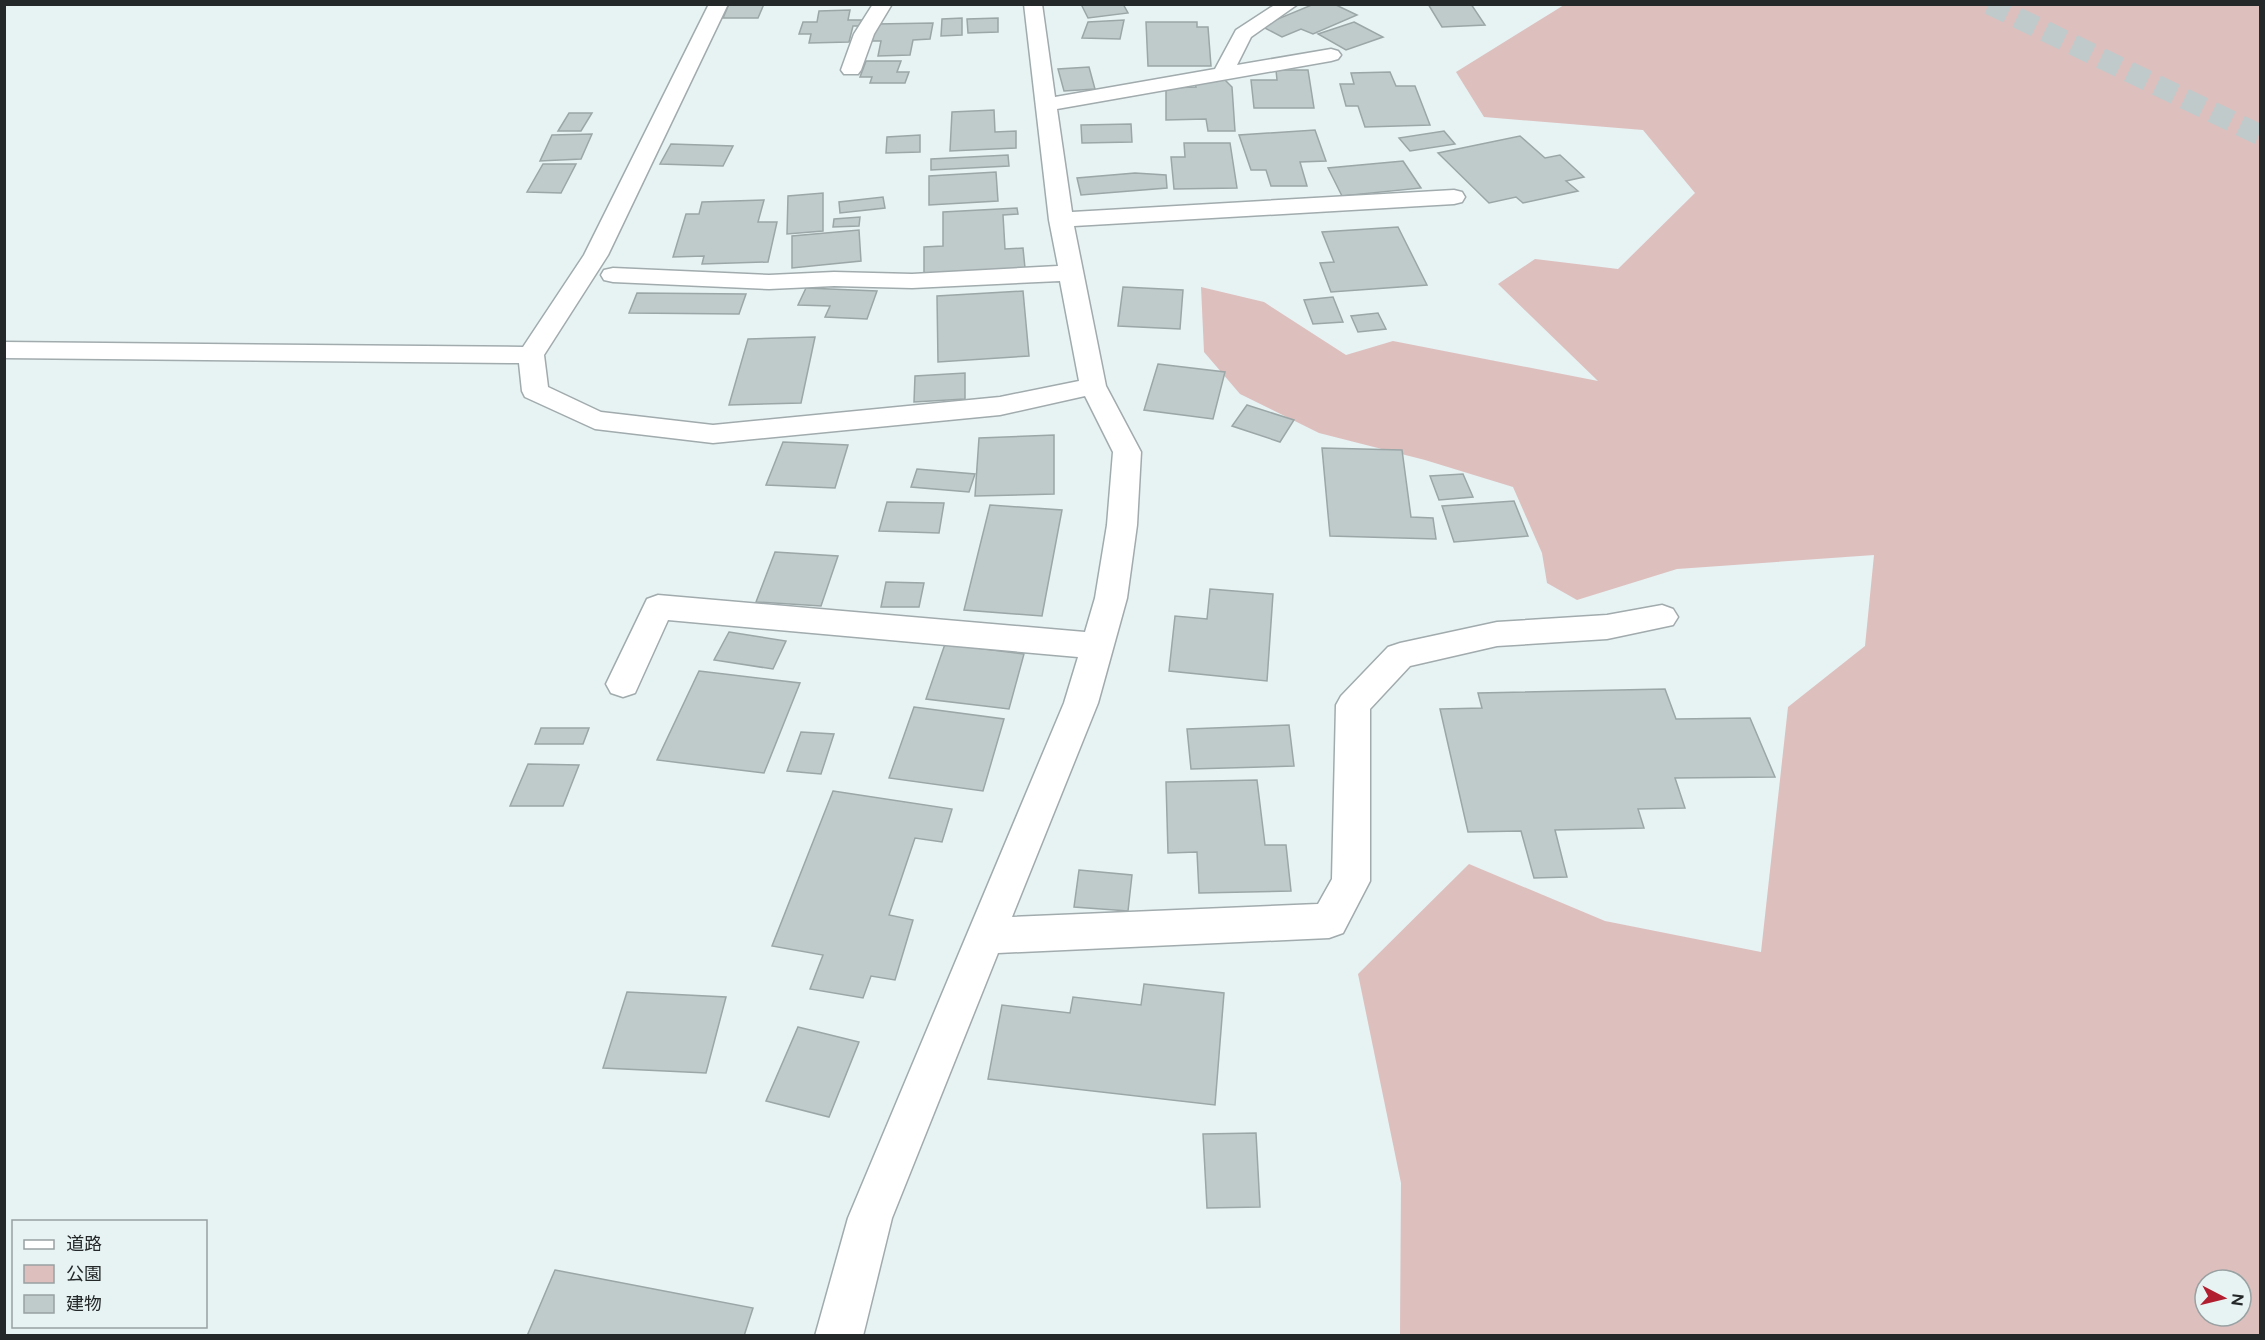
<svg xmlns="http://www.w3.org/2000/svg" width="2265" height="1340" viewBox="0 0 2265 1340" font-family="Figtree,'Noto Sans JP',sans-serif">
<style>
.green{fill:#ddbfbe;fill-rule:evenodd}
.building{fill:#bfcacb;stroke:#9ba6a7;stroke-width:1.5}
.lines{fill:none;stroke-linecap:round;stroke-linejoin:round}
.highway-tunnel{stroke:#c0caca;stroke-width:21;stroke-dasharray:21 10;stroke-linecap:butt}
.street-casing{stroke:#a1abad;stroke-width:3}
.street{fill:#fff;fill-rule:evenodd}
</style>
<rect width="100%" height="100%" fill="#e7f2f3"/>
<path class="green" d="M1564 5H2260V1335H1400L1401 1183 1358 974 1469 864 1605 921 1761 952 1788 707 1865 646 1874 555 1677 569 1577 600 1547 583 1542 553 1513 487 1425 460 1319 433 1240 394 1204 352 1201 287 1264 302 1346 355 1393 341 1598 381 1498 284 1535 259 1618 269 1695 193 1643 130 1484 117 1456 72ZM2205 1280H2241V1316H2205Z"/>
<g class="building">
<path d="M729 4H764L758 18H723Z"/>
<path d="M1081 4H1123L1128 13 1088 18Z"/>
<path d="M1314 4H1334L1357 15 1313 34 1301 29 1282 37 1261 26Z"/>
<path d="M1428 4H1471L1485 25 1442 27Z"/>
<path d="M850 10 848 20H865L864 26H853L849 42 809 43 811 34H799L803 22H817L819 11Z"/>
<path d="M962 18V35L941 36 942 19Z"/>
<path d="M998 18V32L968 33 967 19Z"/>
<path d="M1124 20 1120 39 1082 38 1088 22Z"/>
<path d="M1146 22H1197V27H1208L1211 66H1148Z"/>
<path d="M1354 22 1383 37 1346 50 1318 34Z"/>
<path d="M933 23 930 39 913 40 910 55 878 56 881 41H872L876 24Z"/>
<path d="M866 61H901L897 72H909L905 83H870L872 77H860Z"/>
<path d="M1089 67 1095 89 1064 91 1058 69Z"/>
<path d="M1276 70H1308L1314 108H1254L1251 80H1277Z"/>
<path d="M1390 72 1396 86H1415L1430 125 1365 127 1358 106H1346L1340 84H1354L1351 73Z"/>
<path d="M1224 79 1232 87 1235 131H1208L1206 119 1166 120V88L1196 87 1194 81Z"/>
<path d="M994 110 995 132 1016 131V148L950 151 952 112Z"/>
<path d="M569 113H592L581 131H558Z"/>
<path d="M1131 124 1132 142 1082 143 1081 125Z"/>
<path d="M1315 130 1326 161 1300 162 1307 186H1271L1266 170H1251L1239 135Z"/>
<path d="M1444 131 1455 144 1410 151 1399 138Z"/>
<path d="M592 134 581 159 540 161 552 135Z"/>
<path d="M920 135V152L886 153 887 137Z"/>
<path d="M1520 136 1545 158 1560 155 1584 177 1566 181 1578 191 1523 203 1516 197 1489 203 1438 153Z"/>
<path d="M1184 143H1230L1237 188 1174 189 1171 157H1185Z"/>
<path d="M671 144 733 146 723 166 660 164Z"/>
<path d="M1008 155 1009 166 931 170V159Z"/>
<path d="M1403 161 1421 188 1342 196 1328 168Z"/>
<path d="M543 164H576L561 193 527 192Z"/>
<path d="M996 172 998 201 929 205V176Z"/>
<path d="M1135 173 1166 175 1167 188 1081 195 1077 178Z"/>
<path d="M823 193V231L787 234 788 196Z"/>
<path d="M883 197 885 208 840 213 839 202Z"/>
<path d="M764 200 758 222H777L768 262 702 264 704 256 673 257 686 214H699L702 202Z"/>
<path d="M1017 208 1018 214 1003 215 1005 249 1023 248 1025 268 924 274V247L943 246V212Z"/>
<path d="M860 217 859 226 833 227 834 219Z"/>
<path d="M1398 227 1427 285 1331 292 1320 263 1334 262 1322 232Z"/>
<path d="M859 230 861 261 792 268V236Z"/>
<path d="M1123 287 1183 290 1180 329 1118 326Z"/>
<path d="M806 288 877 291 867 319 825 317 830 306 798 305Z"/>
<path d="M1023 291 1029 356 938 362 937 296Z"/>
<path d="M637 293 746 294 739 314 629 313Z"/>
<path d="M1333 297 1343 322 1313 324 1304 300Z"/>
<path d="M1378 313 1386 329 1358 332 1351 316Z"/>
<path d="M815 337 801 403 729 405 748 339Z"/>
<path d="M1158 364 1225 372 1213 419 1144 410Z"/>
<path d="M965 373V399L914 402 915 376Z"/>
<path d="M1247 405 1294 420 1280 442 1232 426Z"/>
<path d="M1054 435V494L975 496 979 438Z"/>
<path d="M783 442 848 445 835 488 766 485Z"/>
<path d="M1322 448 1402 450 1411 517 1433 518 1436 539 1330 536Z"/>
<path d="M917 469 975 474 969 492 911 487Z"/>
<path d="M1463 474 1473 497 1439 500 1430 476Z"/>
<path d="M1514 501 1528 536 1454 542 1442 506Z"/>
<path d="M887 502 944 503 939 533 879 531Z"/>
<path d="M990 505 1062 510 1042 616 964 610Z"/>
<path d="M775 552 838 556 821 606 756 602Z"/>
<path d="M886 582 924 583 919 607H881Z"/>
<path d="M1210 589 1273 594 1267 681 1169 671 1175 616 1207 619Z"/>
<path d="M729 632 786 641 773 669 714 660Z"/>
<path d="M945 644 1024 654 1009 709 926 699Z"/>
<path d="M699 671 800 683 764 773 657 760Z"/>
<path d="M1665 689 1676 719 1750 718 1775 777 1675 778 1685 808 1638 809 1644 828 1555 830 1567 877 1534 878 1521 831 1468 832 1440 709 1482 708 1478 693Z"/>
<path d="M914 707 1004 719 983 791 889 778Z"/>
<path d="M1289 725 1294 766 1191 769 1187 729Z"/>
<path d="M541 728H589L583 744H535Z"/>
<path d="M801 732 834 734 821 774 787 771Z"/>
<path d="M528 764 579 765 563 806H510Z"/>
<path d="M1257 780 1265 845H1286L1291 891 1199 893 1197 852 1168 853 1166 782Z"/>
<path d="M833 791 952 809 942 842 915 838 889 915 913 920 895 980 871 976 863 998 810 989 823 955 772 946Z"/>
<path d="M1079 870 1132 875 1128 911 1074 907Z"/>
<path d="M1144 984 1224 993 1215 1105 988 1079 1002 1005 1070 1013 1073 997 1141 1005Z"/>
<path d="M627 992 726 997 706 1073 603 1068Z"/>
<path d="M798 1027 859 1042 829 1117 766 1101Z"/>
<path d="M1256 1133 1260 1207 1207 1208 1203 1134Z"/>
<path d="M555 1270 753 1308 744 1336H527Z"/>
</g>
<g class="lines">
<path class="highway-tunnel" d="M1989 4 2260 135"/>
<defs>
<g id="street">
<path d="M709 4H728L608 255 544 355 548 387 601 412 713 425 1000 397 1079 381 1060 281 912 288 834 286 769 289 613 282 604 280 601 275 604 270 613 268 769 275 834 272 912 274 1058 266 1049 220 1024 4H1042L1055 97 1215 69 1236 30 1276 4H1298L1251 37 1237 65 1331 49 1338 51 1341 55 1338 59 1331 61 1057 109 1072 212 1454 190 1462 192 1465 197 1462 202 1454 204 1074 226 1106 386 1141 452 1137 525 1127 598 1098 703 1012 917 1318 904 1332 879 1336 705 1341 696 1388 647 1400 643 1497 622 1607 615 1662 605 1673 609 1678 617 1673 625 1607 639 1497 646 1410 666 1370 709V881L1343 933 1329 938 998 953 892 1218 863 1336H815L848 1218 1064 703 1078 657 668 620 635 693 623 697 611 693 606 684 647 599 658 595 1085 632 1095 598 1107 525 1113 452 1085 396 1000 415 713 443 595 429 525 397 522 391 519 363 4 358V342L523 347 584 255Z"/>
<path d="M873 4H892L874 34 861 70 858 74H844L841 70 854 34Z"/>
</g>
</defs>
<use href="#street" class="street-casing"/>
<use href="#street" class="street"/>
</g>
<rect width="2265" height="1340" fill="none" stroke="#242828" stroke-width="12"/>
<rect x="12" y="1220" width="195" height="108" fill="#e7f2f3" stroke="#99a1a2" stroke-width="1.5"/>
<rect x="24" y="1240" width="30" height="9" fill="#ffffff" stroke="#99a1a2" stroke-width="1.5"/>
<text x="66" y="1250" font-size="18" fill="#242828">道路</text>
<rect x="24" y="1265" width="30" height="18" fill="#ddbfbe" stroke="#99a1a2" stroke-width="1.5"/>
<text x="66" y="1280" font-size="18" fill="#242828">公園</text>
<rect x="24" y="1295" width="30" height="18" fill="#bfcacb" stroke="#99a1a2" stroke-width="1.5"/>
<text x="66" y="1310" font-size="18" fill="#242828">建物</text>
<g transform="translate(2223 1298) rotate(97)"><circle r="28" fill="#e7f2f3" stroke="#99a1a2" stroke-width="1.5"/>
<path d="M0-4.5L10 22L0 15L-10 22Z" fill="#b11e2f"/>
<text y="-9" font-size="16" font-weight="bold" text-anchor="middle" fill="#242828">N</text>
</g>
</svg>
